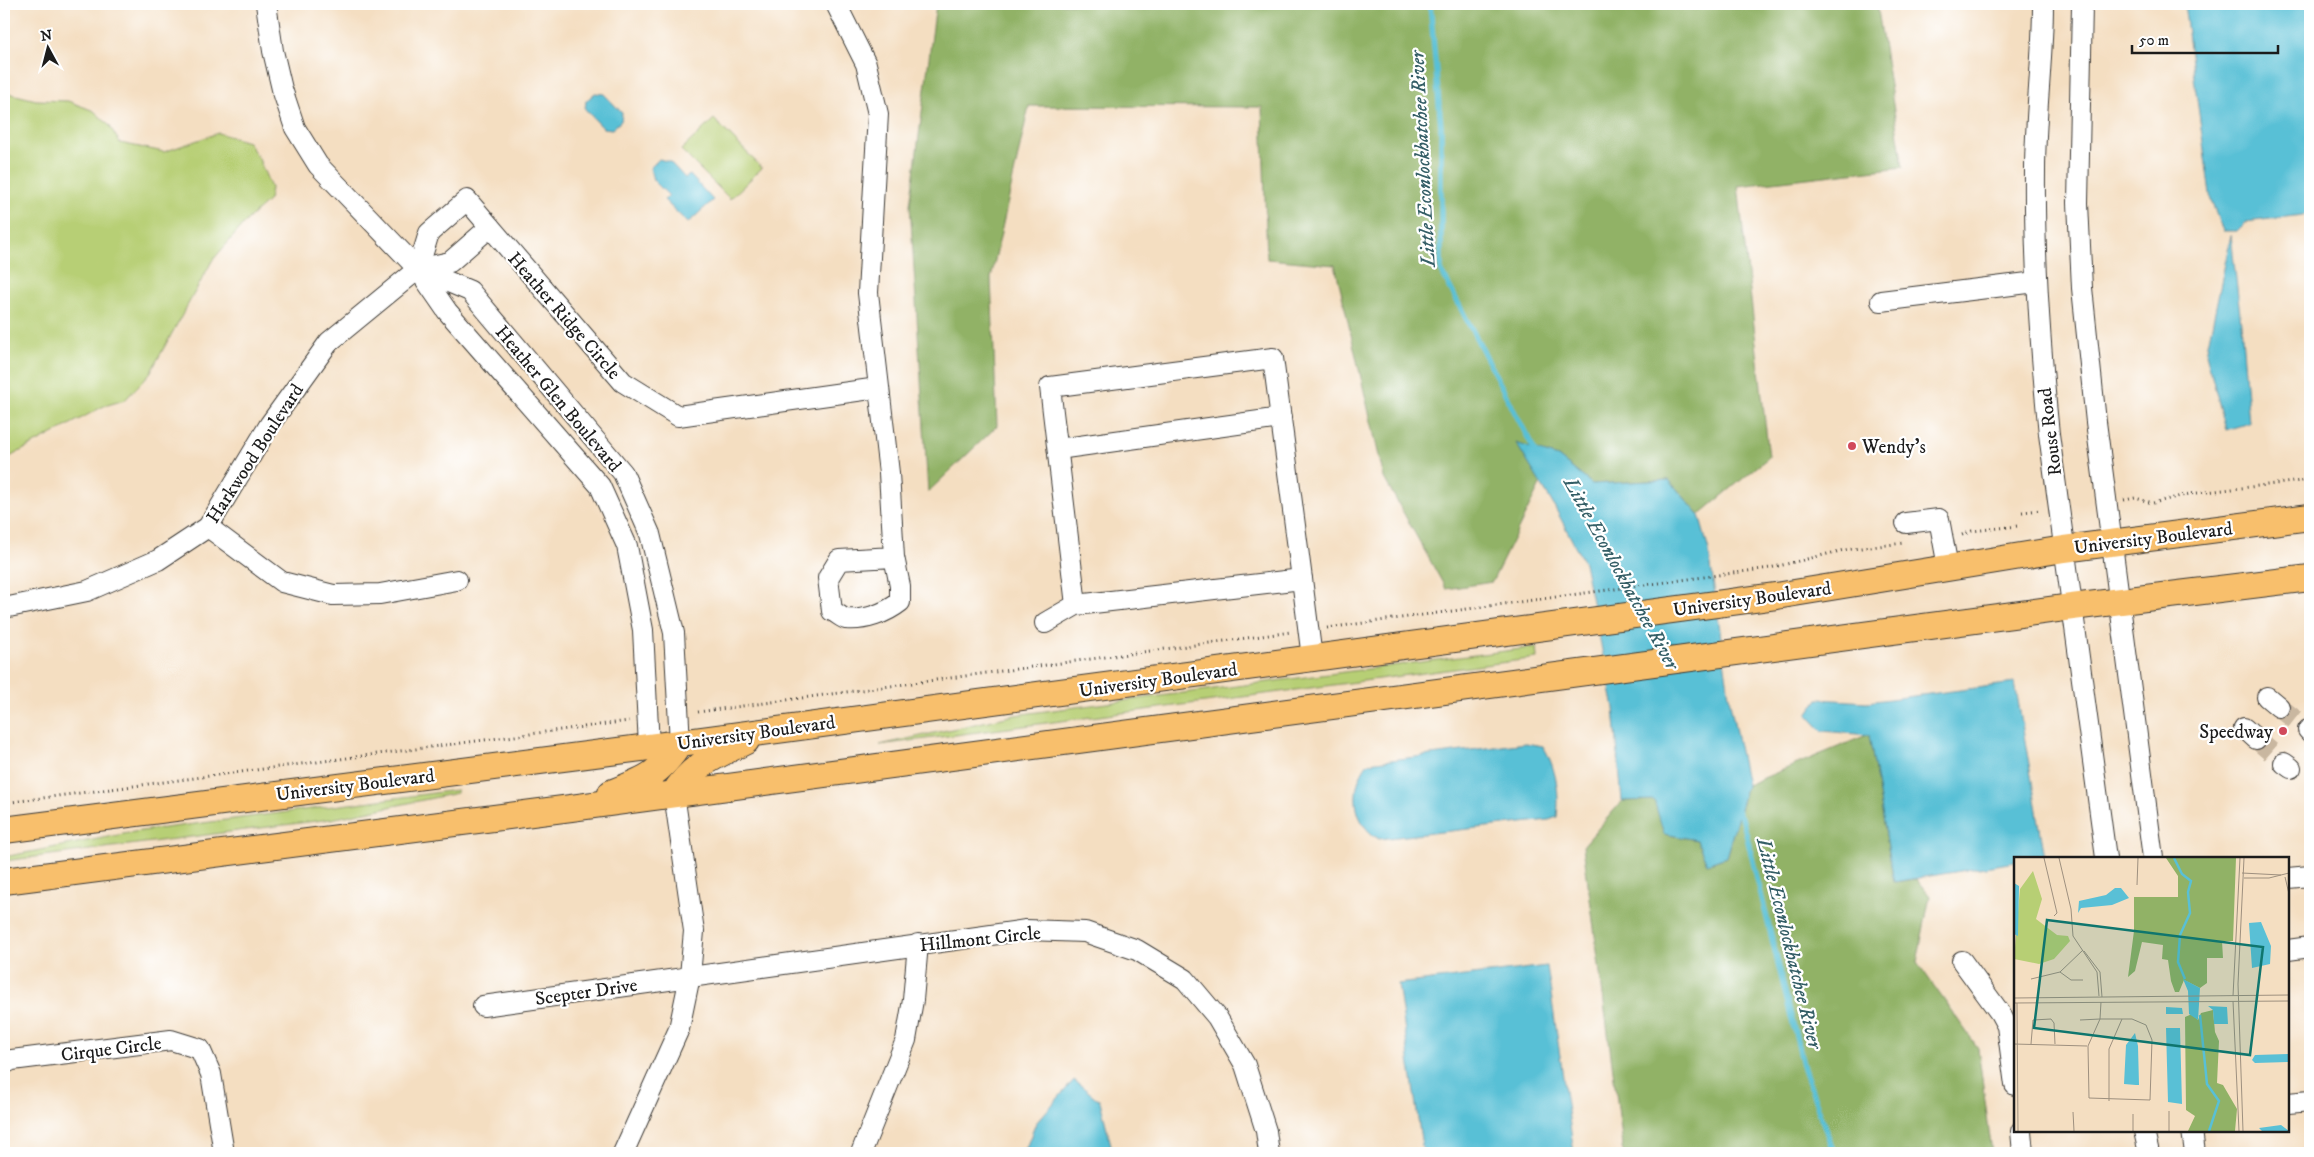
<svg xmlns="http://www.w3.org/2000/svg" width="2314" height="1157" viewBox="0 0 2314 1157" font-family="'IM FELL DW Pica',serif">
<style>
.green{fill:#b7cf74;stroke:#6a7648}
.forest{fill:#91b266;stroke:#566741}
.water{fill:#59c0d6;stroke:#3a6e79}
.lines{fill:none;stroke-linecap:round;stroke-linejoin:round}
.stream{stroke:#59c0d6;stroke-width:5.5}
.minor-tunnel{stroke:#c9b7a0;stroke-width:20;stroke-dasharray:20 10;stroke-linecap:butt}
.minor-casing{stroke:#3c3935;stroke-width:22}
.major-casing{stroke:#3c3935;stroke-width:28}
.path{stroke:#3c3935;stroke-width:3;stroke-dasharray:1 4;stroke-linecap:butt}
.minor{stroke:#fff;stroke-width:20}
.major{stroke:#f8bf6c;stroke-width:26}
.poi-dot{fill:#d1495b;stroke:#fff;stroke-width:2}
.labels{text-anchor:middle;stroke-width:4.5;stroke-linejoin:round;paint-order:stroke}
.street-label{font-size:19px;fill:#1c1c1c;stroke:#fff}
.poi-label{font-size:19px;fill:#1c1c1c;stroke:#fff;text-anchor:start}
.water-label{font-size:20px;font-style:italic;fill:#345e66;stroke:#fff}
.inset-river{fill:none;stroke:#59c0d6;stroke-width:2.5}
.inset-road{fill:none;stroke:#9e907f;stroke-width:1}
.view{fill:#0f766e;fill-opacity:0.15;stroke:#0f766e;stroke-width:2.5}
.inset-edge{fill:none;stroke:#1c1c1c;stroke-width:2.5}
</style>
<rect width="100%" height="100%" fill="#fff"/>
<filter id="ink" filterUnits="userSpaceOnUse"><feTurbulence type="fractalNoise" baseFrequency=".02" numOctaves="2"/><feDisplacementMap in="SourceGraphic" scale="10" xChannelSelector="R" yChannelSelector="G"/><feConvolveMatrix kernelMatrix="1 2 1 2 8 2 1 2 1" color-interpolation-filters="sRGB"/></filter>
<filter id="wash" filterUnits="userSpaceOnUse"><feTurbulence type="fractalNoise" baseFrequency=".0096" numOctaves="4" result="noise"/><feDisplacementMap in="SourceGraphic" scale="20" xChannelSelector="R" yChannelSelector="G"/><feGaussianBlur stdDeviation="1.12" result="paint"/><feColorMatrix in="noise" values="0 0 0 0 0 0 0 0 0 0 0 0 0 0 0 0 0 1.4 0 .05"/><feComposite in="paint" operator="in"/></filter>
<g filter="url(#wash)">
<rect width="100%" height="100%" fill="#f4dec1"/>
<g class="green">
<path d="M4 92 36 100 68 101 94 111 109 125 120 143 164 152 218 133 248 142 259 159 271 188 269 200 248 219 212 261 150 373 125 400 104 406 4 460Z"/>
<path d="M714 119 762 168 730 199 681 150Z"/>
<path d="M1536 647 1537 658 880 745 1015 715Z"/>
<path d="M457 790V793L331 819 4 861V857L134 832Z"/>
</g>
<g class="forest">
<path d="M936 4H1877L1903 167 1738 186 1769 457 1699 515 1669 480 1592 484 1558 457 1517 444 1541 483 1492 582 1446 589 1384 478 1335 265 1267 259 1262 107 1029 106 991 278 997 426 928 492 910 205Z"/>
<path d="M1869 734 1894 882 1916 879 1930 896 1917 962 1978 1048 1992 1153H1624L1583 846 1622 801 1655 800 1664 834 1697 840 1707 864 1726 857 1747 785Z"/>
</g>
<g class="water">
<path d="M2184 4H2310V214L2246 222 2237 231H2223L2211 201Z"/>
<path d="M595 93 604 94 622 113 621 121 612 129 603 128 585 109 586 101Z"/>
<path d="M659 159 670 162 685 178 690 175 713 200 688 223 664 200 669 196 653 180 650 168Z"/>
<path d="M2231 235 2241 323 2249 423 2226 430 2206 354Z"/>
<path d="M1516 443 1558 457 1592 484 1669 480 1699 515 1709 551 1730 703 1747 785 1726 857 1707 864 1697 840 1664 834 1654 800 1622 801 1614 708 1584 563 1553 504Z"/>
<path d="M2015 683 2045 857 2015 858V862L1894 882 1869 735 1822 731 1807 715 1818 699 1867 702Z"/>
<path d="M1526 743 1543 746C1556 767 1560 793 1557 817L1549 820 1379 839C1352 824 1349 787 1368 763Z"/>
<path d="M1547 966 1574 1153H1423L1398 984Z"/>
<path d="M1074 1080 1100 1101 1113 1153H1024L1036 1123Z"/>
</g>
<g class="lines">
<g class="stream">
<path d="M1430 4 1441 126V270L1537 455"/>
<path d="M1735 807 1743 821 1804 1069 1834 1153"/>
</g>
</g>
</g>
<g filter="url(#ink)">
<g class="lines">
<g class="minor-tunnel">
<path d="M2279 707 2308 730"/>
<path d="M2256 739 2284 763"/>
</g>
<defs>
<g id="minor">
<path d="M266 4 273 51 282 89 295 128 318 165 418 269 447 311 600 486 627 546 643 630 649 746"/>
<path d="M836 4 866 64 878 114 868 293 889 473 894 557 900 586V602C886 613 865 621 846 619 842 618 837 613 832 611L828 578 839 560 894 557"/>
<path d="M2043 4C2043 60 2035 115 2035 171 2034 259 2040 346 2049 434L2106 858"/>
<path d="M2082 4 2078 203 2082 288 2096 422 2153 858"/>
<path d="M418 269 429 233 467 200 623 382 678 416 878 388"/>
<path d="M418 269 470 291 623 473 650 534 674 633 680 743"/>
<path d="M1881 301 2036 282"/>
<path d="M1058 449 1281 418"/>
<path d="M1906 523 1939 519 1948 567"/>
<path d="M208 527 282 582 333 595 380 594 457 580"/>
<path d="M1076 605 1050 387 1273 358 1302 579"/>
<path d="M4 608 87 591 158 560 208 527 270 424 329 342 418 269 450 262 490 227"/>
<path d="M1045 623 1076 605 1302 579 1312 658"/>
<path d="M2267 697 2279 707"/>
<path d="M2244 728 2256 739"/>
<path d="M2308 730 2310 732"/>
<path d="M2284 763 2291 768"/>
<path d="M2288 878 2310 876"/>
<path d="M2288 950 2310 947"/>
<path d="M1962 961 2000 1013 2007 1026 2015 1085"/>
<path d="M483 1006 1026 930 1085 932 1137 950 1185 979 1217 1017 1245 1065 1266 1131 1269 1153"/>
<path d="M4 1064 12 1060 171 1040 200 1049 211 1074 224 1153"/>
<path d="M2288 1103 2310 1101"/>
<path d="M2021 1131 2023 1153"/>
<path d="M2144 1131 2149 1153"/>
<path d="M2192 1131 2195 1153"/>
<path d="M623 1153 679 1029 690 976 694 931 674 794"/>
<path d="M861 1153 906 1040 913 1000 918 944"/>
</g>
<g id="major">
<path d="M611 793C646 779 659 775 680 743"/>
<path d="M674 794C691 765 718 755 746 741"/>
<path d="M4 830 680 743 1776 596 2064 549 2310 517"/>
<path d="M4 881 571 808 2072 607 2310 578"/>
</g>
</defs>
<use href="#minor" class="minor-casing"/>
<use href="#major" class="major-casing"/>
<g class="path">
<path d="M2124 500 2135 498 2153 503 2189 494 2310 480"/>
<path d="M2022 512 2041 510"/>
<path d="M1962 535 1972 531 2018 526"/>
<path d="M1327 628 1770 568 1844 550 1904 543"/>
<path d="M698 712 1291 632"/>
<path d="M4 803 629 721"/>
</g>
<use href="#minor" class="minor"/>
<use href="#major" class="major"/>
</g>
</g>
<g class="poi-dot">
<circle cx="1852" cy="446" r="5"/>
<circle cx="2283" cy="731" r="5"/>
</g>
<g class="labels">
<g class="street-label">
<text transform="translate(565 315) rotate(49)" y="7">Heather Ridge Circle</text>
<text transform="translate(559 398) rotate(50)" y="7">Heather Glen Boulevard</text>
<text transform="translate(2049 432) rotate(-97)" y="7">Rouse Road</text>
<text transform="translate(254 453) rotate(-57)" y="7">Harkwood Boulevard</text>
<text transform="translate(2153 537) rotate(-7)" y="7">University Boulevard</text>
<text transform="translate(1752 598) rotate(-8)" y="7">University Boulevard</text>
<text transform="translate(1158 679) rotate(-8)" y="7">University Boulevard</text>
<text transform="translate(756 732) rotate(-8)" y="7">University Boulevard</text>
<text transform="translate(355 784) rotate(-7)" y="7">University Boulevard</text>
<text transform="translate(980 938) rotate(-6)" y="7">Hillmont Circle</text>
<text transform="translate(586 991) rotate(-8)" y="7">Scepter Drive</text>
<text transform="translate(111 1048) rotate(-7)" y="7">Cirque Circle</text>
</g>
<g class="poi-label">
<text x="1862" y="453">Wendy's</text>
<text x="2273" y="738" text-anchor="end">Speedway</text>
</g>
<g class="water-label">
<text transform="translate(1422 159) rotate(-93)" y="7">Little Econlockhatchee River</text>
<text transform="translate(1622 573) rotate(61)" y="7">Little Econlockhatchee River</text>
<text transform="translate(1790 943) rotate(76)" y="7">Little Econlockhatchee River</text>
</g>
</g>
<g transform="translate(2014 857)">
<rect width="275" height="275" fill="#f4dec1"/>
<path d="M19 14 28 42 22 62 43 78 54 79 56 84 40 102 25 107 0 102 6 32Z" fill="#b7cf74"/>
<path d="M152 1H222L219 84H208L209 101H193V126L186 131 170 123 165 135H161L157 124 154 103 148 102 149 88 128 85 121 114 114 120 120 74V40H164V19ZM199 153 201 175 205 184 203 226 209 228 223 252 221 274H174L181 259 172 253 171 160 178 157 184 163 187 156Z" fill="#91b266"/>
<path d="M0 26 5 29 4 79 0 77ZM101 31H107L115 41 98 48 67 51 64 56 65 44 92 38ZM247 65 257 89 256 107 238 111 236 129 238 111 235 66ZM169 122 186 131 184 163 175 157 174 134ZM194 149 213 150 214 167H200L199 153ZM152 150 168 151 169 157H152ZM152 171H166L168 247 154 245ZM121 176 124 189 125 228H122L110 227 112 188ZM275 197V205L241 206 238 203 241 198ZM267 268 275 274H248L245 271Z" fill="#59c0d6"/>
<path class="inset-river" d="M160 1 168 17 177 24 174 35 176 56 166 78 164 105 171 122M186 158 193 227 205 244 195 274"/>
<path class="inset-road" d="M30 1 43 56 40 59M45 1 57 52 59 79 83 115 85 139M228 16 267 18M271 20 275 37M230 21H255L275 16M123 28 124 1M70 94 86 115 88 140M46 115 57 123H69M17 122 46 115 69 93M219 139 226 1M0 141 275 138M219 144 225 274M0 146 275 144M3 146 4 274M66 163 86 162H118L132 168 138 183 136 243 75 241 74 189 86 162 87 145M0 187 73 189M17 187 19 163 37 162 40 166 41 187M95 244V192L108 162M155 254V274M59 255 60 274M119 257V274M229 274 224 127 230 1"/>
<path class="view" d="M33 63 249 90 236 198 20 171Z"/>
<rect width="275" height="275" class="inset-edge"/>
</g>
<rect width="2314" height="1157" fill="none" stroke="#fff" stroke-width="20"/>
<g transform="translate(48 48) rotate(353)" stroke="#ffffff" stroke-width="4" paint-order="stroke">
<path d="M0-4L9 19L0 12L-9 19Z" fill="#1c1c1c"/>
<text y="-8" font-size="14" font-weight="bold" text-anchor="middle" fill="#1c1c1c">N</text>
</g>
<path d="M2132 45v8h146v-8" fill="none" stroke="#1c1c1c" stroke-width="2.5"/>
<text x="2139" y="45" font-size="15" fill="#1c1c1c" stroke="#ffffff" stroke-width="4" paint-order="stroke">50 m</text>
</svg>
